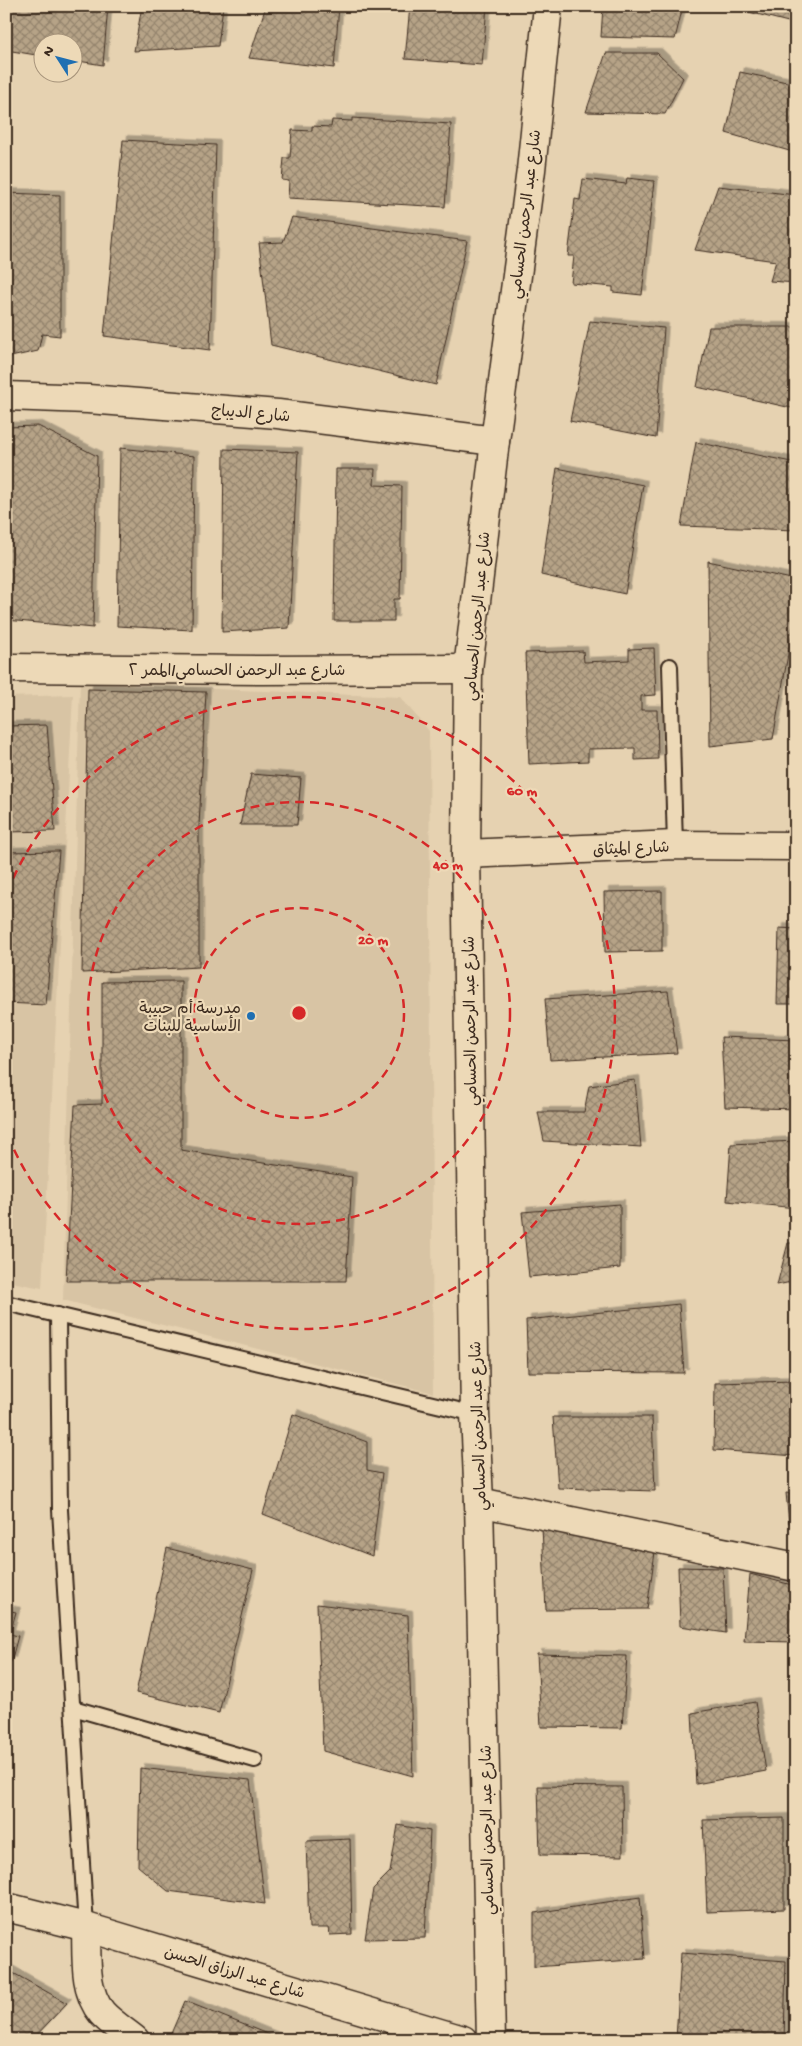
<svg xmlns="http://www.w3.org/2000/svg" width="802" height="2046" viewBox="0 0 802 2046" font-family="'Gochi Hand','Playpen Sans Arabic',sans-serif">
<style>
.built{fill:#d8c4a4}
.building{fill:url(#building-cross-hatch);stroke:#3b2a1e;filter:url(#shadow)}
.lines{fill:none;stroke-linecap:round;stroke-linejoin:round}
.service-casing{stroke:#3b2a1e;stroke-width:18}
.minor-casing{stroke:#3b2a1e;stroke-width:31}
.tertiary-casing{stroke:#3b2a1e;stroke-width:31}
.service{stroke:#edd9b7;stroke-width:14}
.minor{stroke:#edd9b7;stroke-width:28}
.tertiary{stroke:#edd9b7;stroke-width:28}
.ring{fill:none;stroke:#d62828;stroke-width:2.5;stroke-dasharray:9 6}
.poi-dot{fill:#1f6fb2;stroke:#edd9b7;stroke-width:2}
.labels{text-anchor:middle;stroke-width:4.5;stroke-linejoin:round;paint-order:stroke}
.street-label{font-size:16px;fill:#3b2a1e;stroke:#edd9b7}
.poi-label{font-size:16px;fill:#3b2a1e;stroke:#edd9b7;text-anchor:end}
.centre{fill:#d62828;stroke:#edd9b7;stroke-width:2.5}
.ring-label{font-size:15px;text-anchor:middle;font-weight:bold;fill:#d62828;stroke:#edd9b7;stroke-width:4.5;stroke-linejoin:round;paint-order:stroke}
</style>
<defs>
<pattern id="building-cross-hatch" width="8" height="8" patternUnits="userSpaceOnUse" patternTransform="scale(1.25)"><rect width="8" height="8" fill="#b6a387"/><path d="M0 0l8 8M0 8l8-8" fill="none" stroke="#95856e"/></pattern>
<filter id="shadow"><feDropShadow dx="4.5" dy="-4.5" stdDeviation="0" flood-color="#0004"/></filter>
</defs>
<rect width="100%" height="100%" fill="#e6d2b1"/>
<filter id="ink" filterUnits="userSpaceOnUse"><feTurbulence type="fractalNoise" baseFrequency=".02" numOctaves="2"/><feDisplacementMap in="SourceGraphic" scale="10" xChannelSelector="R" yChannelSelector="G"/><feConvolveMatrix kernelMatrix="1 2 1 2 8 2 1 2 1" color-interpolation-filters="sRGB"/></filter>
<g filter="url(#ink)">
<g class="built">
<path d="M80 683 400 697 429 731 433 1393 63 1300Z"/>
<path d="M73 695 42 1288 6 1281V697Z"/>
</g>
<g class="building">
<path d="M7 6H108L103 65 72 60V42H42V56L6 50Z"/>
<path d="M142 6H223L218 46 134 51Z"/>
<path d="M266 6H339L334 68 249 58Z"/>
<path d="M410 6H487L482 65 405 59Z"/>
<path d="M603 6H683L675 39 601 37Z"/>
<path d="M737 6H796V24L737 9Z"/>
<path d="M606 53H657L683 78 665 114 586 112Z"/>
<path d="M740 72 796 84V150L793 152 726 133Z"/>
<path d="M352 118 451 124 445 207 288 198 289 181 282 180 284 158H290L292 130 312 131V126L331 127 332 120 352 121Z"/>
<path d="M123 140 216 145 210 350 104 336Z"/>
<path d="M627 178 654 181 642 295 613 292V287L571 283 574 256H568L575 199 580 200 583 179 626 184Z"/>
<path d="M718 186 796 195V283L770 281 776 261 695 250Z"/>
<path d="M6 193 60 195V336L42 334 38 351 6 358Z"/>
<path d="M292 217 467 241 436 385 271 345 259 243 283 242Z"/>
<path d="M590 321 664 328 656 438 570 421Z"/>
<path d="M709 327H796V409L697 387Z"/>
<path d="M38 426 97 456 93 628 6 620V427Z"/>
<path d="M696 442 796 463V530L681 526Z"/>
<path d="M120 448 194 456 192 630 117 626Z"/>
<path d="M224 449 298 452 289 628 222 632Z"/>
<path d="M557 468 643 485 625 594 541 575Z"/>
<path d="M336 469H375L374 485 402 486 400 599H394V621H334Z"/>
<path d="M708 561 796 580V609L773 739 710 746Z"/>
<path d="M654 648 656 695 641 696V710H657L658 759 635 760V748L588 749V761L529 764 525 653 583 651 584 662 629 660V649Z"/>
<path d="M88 689 206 692 199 826V967L82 973Z"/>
<path d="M47 725 55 831 6 832V726Z"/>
<path d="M251 774 301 778 297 825H240Z"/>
<path d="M59 851 46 1005 6 1003V852Z"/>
<path d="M662 891V951L605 952 604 892Z"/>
<path d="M779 928 796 929V1004H777Z"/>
<path d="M181 981V1150L352 1177 346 1281H66L75 1105 102 1104V982Z"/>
<path d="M668 991 677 1053 550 1060 545 999Z"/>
<path d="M721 1037 796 1040V1109L725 1107Z"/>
<path d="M635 1080 641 1147 544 1141 538 1112H584L589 1086Z"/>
<path d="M796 1141V1208L727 1201 731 1144Z"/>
<path d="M620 1204V1268L529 1277 522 1212Z"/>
<path d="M788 1243H796V1281L777 1285Z"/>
<path d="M679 1304 684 1373 528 1372 526 1320Z"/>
<path d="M796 1381V1456L714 1450 715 1383Z"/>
<path d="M293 1414 367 1442V1470L382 1473 372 1556 263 1514Z"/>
<path d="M553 1417H652L655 1491 558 1488Z"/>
<path d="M786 1493 796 1494V1523H789Z"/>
<path d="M542 1527 656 1545 647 1609 546 1610Z"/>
<path d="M167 1548 253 1570 219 1713 136 1693Z"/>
<path d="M678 1567 723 1568 726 1633 680 1626Z"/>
<path d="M750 1574 796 1586V1642L744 1641Z"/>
<path d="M317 1604 408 1615 413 1776 323 1751Z"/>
<path d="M6 1610 16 1612 10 1634 18 1636 11 1662 6 1661Z"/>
<path d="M537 1654 627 1656 622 1728 541 1727Z"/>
<path d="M755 1702 766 1771 696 1784 692 1713Z"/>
<path d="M140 1768 250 1780 265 1904 168 1891 138 1866Z"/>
<path d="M538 1786 622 1787 623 1856 540 1855Z"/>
<path d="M784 1818V1909L707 1912 703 1820Z"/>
<path d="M398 1825 430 1831 425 1938 365 1939 373 1889 390 1872Z"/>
<path d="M350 1839 352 1934 330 1935 329 1928H309L306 1841Z"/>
<path d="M640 1897 645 1959 534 1967V1913Z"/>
<path d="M681 1953 786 1961 784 2040H676Z"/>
<path d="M6 1969 67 2003 32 2040H6Z"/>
<path d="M185 2001 282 2040H179L170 2036Z"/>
<path d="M108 2033 117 2040H101Z"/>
</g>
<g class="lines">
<defs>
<g id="service">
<path d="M670 666 675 845"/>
<path d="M6 1303 475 1414"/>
<path d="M58 1315 60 1510 86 1927"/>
<path d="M73 1708 255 1760"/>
</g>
<g id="minor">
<path d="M6 396 88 399 278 414 495 441"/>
<path d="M6 668 263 670 468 669"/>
<path d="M466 854 675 845 796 846"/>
<path d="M479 1502 796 1567"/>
<path d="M86 1927C87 1954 83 1991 102 2013 111 2023 124 2031 135 2040"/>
<path d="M491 2040 479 1502 475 1414 466 854 468 669 495 441 531 170 548 6"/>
</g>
<path id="tertiary" d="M6 1907 86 1927 463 2040"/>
</defs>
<use href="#service" class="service-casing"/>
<use href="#minor" class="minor-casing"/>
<use href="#tertiary" class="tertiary-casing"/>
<use href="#service" class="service"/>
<use href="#minor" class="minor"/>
<use href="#tertiary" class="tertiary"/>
</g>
</g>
<g class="ring">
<circle cx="299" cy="1013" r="105"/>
<circle cx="299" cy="1013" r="211"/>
<path d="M7 892A316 316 0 1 1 7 1134"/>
</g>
<circle class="poi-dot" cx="251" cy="1016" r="5"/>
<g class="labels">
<g class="street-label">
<text transform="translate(524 214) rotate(-83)" y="6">شارع عبد الرحمن الحسامي</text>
<text transform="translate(251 412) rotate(5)" y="6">شارع الديباج</text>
<text transform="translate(476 616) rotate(-85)" y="6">شارع عبد الرحمن الحسامي</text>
<text x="237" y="675">شارع عبد الرحمن الحسامي/الممر ٢</text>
<text transform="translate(631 847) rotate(-2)" y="6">شارع الميثاق</text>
<text transform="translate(469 1021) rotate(-91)" y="6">شارع عبد الرحمن الحسامي</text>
<text transform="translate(477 1426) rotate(-92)" y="6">شارع عبد الرحمن الحسامي</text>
<text transform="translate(486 1830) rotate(-91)" y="6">شارع عبد الرحمن الحسامي</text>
<text transform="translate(235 1971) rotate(17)" y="6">شارع عبد الرزاق الحسن</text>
</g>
<g class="poi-label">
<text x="241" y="1013">مدرسة أم حبيبة<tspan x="241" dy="18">الأساسية للبنات</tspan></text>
</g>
</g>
<circle cx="299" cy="1013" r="8" class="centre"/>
<g class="ring-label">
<text x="522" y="795">60 m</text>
<text x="448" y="869">40 m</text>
<text x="373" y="944">20 m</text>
</g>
<rect width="802" height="2046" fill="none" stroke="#edd9b7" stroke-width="25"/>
<rect x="12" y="12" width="777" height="2021" fill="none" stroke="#3b2a1e" stroke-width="2" filter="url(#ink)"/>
<g transform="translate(58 58) rotate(306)"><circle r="24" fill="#edd9b7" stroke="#a6937a"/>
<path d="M0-4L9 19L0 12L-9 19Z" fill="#1f6fb2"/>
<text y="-8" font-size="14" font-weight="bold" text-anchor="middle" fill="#3b2a1e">N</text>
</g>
</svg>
